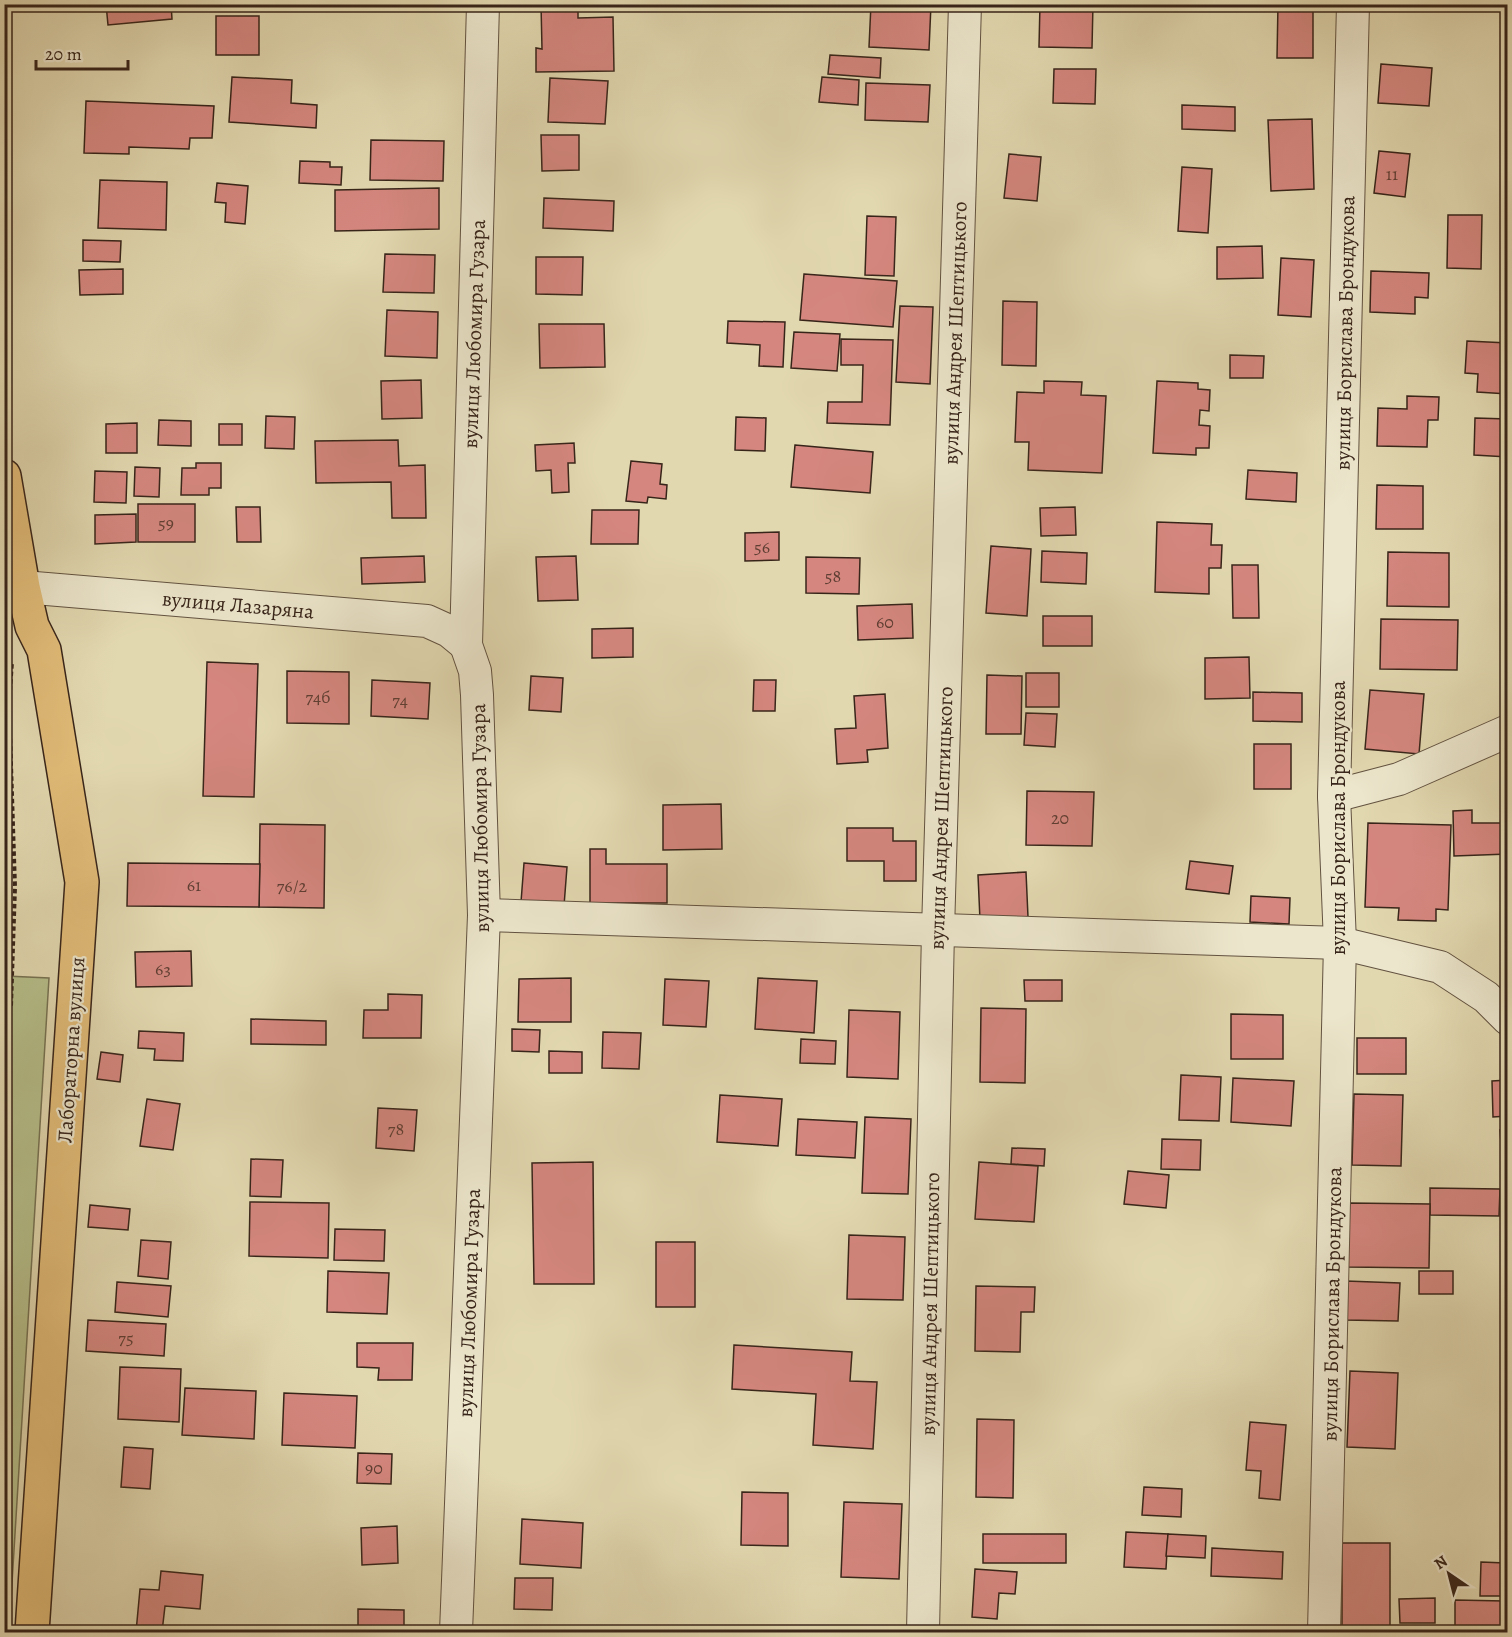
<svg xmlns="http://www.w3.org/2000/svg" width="1512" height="1637" viewBox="0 0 1512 1637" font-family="Alegreya,serif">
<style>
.green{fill:#b5be8a;stroke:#767252;stroke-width:1.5}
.building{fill:#d5877f;stroke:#38251a;stroke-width:1.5}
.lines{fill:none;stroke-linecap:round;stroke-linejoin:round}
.minor-casing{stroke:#625240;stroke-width:34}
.major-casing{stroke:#38251a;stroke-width:36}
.path{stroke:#38251a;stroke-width:4;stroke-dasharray:4.5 3;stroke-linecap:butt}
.minor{stroke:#ece6cc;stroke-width:32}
.major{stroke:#e1bc78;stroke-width:33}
.labels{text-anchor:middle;stroke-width:4.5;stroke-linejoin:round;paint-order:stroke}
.number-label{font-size:18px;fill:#5f3e33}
.street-label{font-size:21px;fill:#38251a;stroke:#ece6cc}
</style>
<rect width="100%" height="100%" fill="#e2d8b0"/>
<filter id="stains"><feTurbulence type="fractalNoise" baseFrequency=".00333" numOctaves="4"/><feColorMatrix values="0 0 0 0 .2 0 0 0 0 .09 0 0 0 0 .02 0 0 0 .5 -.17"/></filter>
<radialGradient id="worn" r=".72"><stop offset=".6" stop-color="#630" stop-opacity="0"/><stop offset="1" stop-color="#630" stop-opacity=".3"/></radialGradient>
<path class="green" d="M5 754 6 755 10 884 6 976 49 978 9 1632H4Z"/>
<g class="building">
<path d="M106 4H171L172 19 108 25Z"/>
<path d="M389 4H442V8L390 11Z"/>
<path d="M541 4H578V18L613 17 614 71 536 72V48L542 49Z"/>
<path d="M871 4H931L929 50 869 47Z"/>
<path d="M1040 4H1093L1092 48 1039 47Z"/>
<path d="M1278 4H1313V58H1277Z"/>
<rect x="216" y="16" width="43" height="39"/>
<path d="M830 55 881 58 880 78 828 74Z"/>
<path d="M1381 64 1432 68 1429 106 1378 103Z"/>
<path d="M1054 69H1096L1095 104 1053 103Z"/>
<path d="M232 77 292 80 291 103 317 105 316 128 229 122Z"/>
<path d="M822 77 859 80 858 105 819 102Z"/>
<path d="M550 78 608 81 605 124 548 122Z"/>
<path d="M866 83 930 85 928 122 865 120Z"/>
<path d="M86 101 214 106 212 138H190L189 149 129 147V154L84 153Z"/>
<path d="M1182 105 1235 107V131L1182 129Z"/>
<path d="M1312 119 1314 189 1271 191 1268 120Z"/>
<path d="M541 135H579V170L542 171Z"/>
<path d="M371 140 444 141 443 181 370 180Z"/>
<path d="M1379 151 1410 154 1405 197 1374 193Z"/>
<path d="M1009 154 1041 157 1037 201 1004 198Z"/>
<path d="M300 161 330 162V167H342L341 185 299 183Z"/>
<path d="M1182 167 1212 169 1208 233 1178 231Z"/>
<path d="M100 180 167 182 166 230 98 228Z"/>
<path d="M217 183 248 186 245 224 225 222 226 203 215 202Z"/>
<path d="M439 188V229L335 231V190Z"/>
<path d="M544 198 614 201 613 231 543 228Z"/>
<path d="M1448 215H1482L1481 269 1447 268Z"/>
<path d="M867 216 896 217 894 276 865 275Z"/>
<path d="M83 240 121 241 120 262 83 261Z"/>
<path d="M1262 246 1263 278 1217 279V247Z"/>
<path d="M385 254 435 255 434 293 383 292Z"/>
<path d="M536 257H583L582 295 536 294Z"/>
<path d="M1281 258 1314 260 1311 317 1278 315Z"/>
<path d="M123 269V294L80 295 79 270Z"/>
<path d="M1371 271 1429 273 1428 298 1415 297V314L1370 312Z"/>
<path d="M804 274 897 281 893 327 800 320Z"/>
<path d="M1003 301 1037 302 1036 366 1002 365Z"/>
<path d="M900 306 933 307 930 384 896 382Z"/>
<path d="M387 310 438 312 437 358 385 356Z"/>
<path d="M728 321 785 322 783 367 759 366 760 345 727 343Z"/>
<path d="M539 324H604L605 367 540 368Z"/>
<path d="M794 332 840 334 837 371 791 368Z"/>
<path d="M841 339 893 340 890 425 827 423 828 402H862L863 365H841Z"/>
<path d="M1467 341 1508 343V394L1477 392 1478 374 1465 373Z"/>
<path d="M1230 355 1264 356 1263 378H1230Z"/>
<path d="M421 380 422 418 382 419 381 381Z"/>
<path d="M1044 381 1082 382 1081 395 1106 396 1102 473 1028 470 1029 442H1015L1017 392 1044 393Z"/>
<path d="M1157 381 1198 383V389L1210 390 1209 411 1200 410 1199 425 1210 426 1209 448H1196V455L1153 453Z"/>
<path d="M1407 396 1439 397 1438 420H1428L1427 447 1377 446 1378 408 1407 409Z"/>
<path d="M266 416 295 417 294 449 265 448Z"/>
<path d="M736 417 766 418 765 451 735 450Z"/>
<path d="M1475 418 1508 419V457L1474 455Z"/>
<path d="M159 420 191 421V446L158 445Z"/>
<path d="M137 423V453H106V424Z"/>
<rect x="219" y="424" width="23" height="21"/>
<path d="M398 440 399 466 425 465 426 518H392L391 482 316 483 315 441Z"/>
<path d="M574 443 575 463H568L569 492 552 493 551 470 536 471 535 445Z"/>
<path d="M795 445 873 452 870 493 791 487Z"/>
<path d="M631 461 662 464 660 484 667 485 666 499 648 497 647 503 626 501Z"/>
<path d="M196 463H221V488H209V495H181L182 468H196Z"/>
<path d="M135 467 160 468 159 497 134 496Z"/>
<path d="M1248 470 1297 473 1296 502 1246 499Z"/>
<path d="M95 471 127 472 126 503 94 502Z"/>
<path d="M1377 485 1423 486V529H1376Z"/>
<rect x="138" y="504" width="57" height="38"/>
<path d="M236 507H260L261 542H237Z"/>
<path d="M1075 507 1076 535 1041 536 1040 508Z"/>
<path d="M592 510H639L638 544H591Z"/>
<path d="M136 514V542L95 544V515Z"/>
<path d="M1157 522 1212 524 1211 545H1222L1221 568H1209V594L1155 592Z"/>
<path d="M779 532V560L745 561V533Z"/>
<path d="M991 546 1031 549 1027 616 986 613Z"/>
<path d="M1042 551 1087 553 1086 584 1041 582Z"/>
<path d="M1388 552 1449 553V607L1387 606Z"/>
<path d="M424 556 425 582 362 584 361 558Z"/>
<path d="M576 556 578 600 538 601 536 557Z"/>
<path d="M806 557 860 558 859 594 806 593Z"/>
<path d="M1232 565H1258L1259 618H1233Z"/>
<path d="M912 604 913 638 858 640 857 606Z"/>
<rect x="1043" y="616" width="49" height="30"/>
<path d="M1381 619 1458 620 1457 670 1380 669Z"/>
<path d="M633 628V657L592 658V629Z"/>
<path d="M1249 657 1250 698 1205 699V658Z"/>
<path d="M207 662 258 664 254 797 203 796Z"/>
<path d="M287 671 349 672V724L287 723Z"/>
<rect x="1026" y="673" width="33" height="34"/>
<path d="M987 675 1022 676 1021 734H986Z"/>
<path d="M531 676 563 678 561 712 529 710Z"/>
<path d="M372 680 430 683 428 719 371 716Z"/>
<path d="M754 680H776L775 711H753Z"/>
<path d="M1370 690 1424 694 1419 754 1365 749Z"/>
<path d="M1253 692 1302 693V722L1253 721Z"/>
<path d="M885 694 888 748 867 750 868 762 837 764 835 729 856 728 854 696Z"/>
<path d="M1026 713 1057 714 1055 747 1024 745Z"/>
<rect x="1254" y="744" width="37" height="45"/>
<path d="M1027 791 1094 792 1092 846 1026 845Z"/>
<path d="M721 804 722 849 663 850V805Z"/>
<path d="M1472 810V823H1508V854L1454 856 1453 811Z"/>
<path d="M1368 823 1451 825 1448 910 1436 909V921L1398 920 1399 908 1365 907Z"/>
<path d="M260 824 325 825 324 908 259 907Z"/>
<path d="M847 828H893V841H916V881H884V861H847Z"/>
<path d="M590 849H606V864H667V903H590Z"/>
<path d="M1190 861 1233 866 1229 894 1186 889Z"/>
<path d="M128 863 260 864 259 907 127 906Z"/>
<path d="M524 863 567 867 564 906 521 902Z"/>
<path d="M1026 872 1028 917 980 920 978 875Z"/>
<path d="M1251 896 1290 898 1289 924 1250 922Z"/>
<path d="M191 951 192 986 136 987 135 952Z"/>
<path d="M571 978V1022H518L519 979Z"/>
<path d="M758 978 817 981 814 1033 755 1029Z"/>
<path d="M665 979 709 981 706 1027 663 1025Z"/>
<path d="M1024 980H1062V1001H1025Z"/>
<path d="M388 994 422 995 421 1038H363L364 1010H388Z"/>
<path d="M981 1008 1026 1009 1025 1083 980 1082Z"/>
<path d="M849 1010 900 1012 898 1079 847 1077Z"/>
<path d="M1231 1014 1283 1015V1059H1231Z"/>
<path d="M251 1019 326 1021V1045L251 1044Z"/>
<path d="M512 1029 540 1030 539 1052 512 1051Z"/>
<path d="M139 1031 184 1033 183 1061 154 1060 155 1049 138 1048Z"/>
<path d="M603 1032 641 1033 639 1069 602 1068Z"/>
<rect x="1357" y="1038" width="49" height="36"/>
<path d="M801 1039 836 1041 835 1064 800 1063Z"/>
<path d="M549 1051 582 1052V1073H549Z"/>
<path d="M101 1052 123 1055 120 1082 97 1079Z"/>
<path d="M1181 1075 1221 1077 1219 1121 1179 1120Z"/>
<path d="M1233 1078 1294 1081 1291 1126 1231 1122Z"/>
<path d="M1508 1080V1116L1493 1117 1492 1081Z"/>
<path d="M1354 1094 1403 1095 1401 1166 1352 1165Z"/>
<path d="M720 1095 782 1099 778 1146 717 1142Z"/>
<path d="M147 1099 180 1104 173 1150 140 1146Z"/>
<path d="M378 1108 417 1110 414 1151 376 1148Z"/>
<path d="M865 1117 911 1119 908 1194 862 1193Z"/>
<path d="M798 1119 857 1122 855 1158 796 1155Z"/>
<path d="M1508 1129V1170H1503L1500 1130Z"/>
<path d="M1162 1139 1201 1140 1200 1170 1161 1169Z"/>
<path d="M1012 1148 1045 1149 1044 1166 1011 1164Z"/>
<path d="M251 1159 283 1160 281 1197 250 1196Z"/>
<path d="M593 1162 594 1284H534L532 1163Z"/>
<path d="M979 1162 1038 1166 1034 1222 975 1219Z"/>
<path d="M1128 1171 1169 1175 1166 1208 1124 1204Z"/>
<path d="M1430 1188 1500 1189 1499 1216 1430 1215Z"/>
<path d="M250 1202 329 1203 328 1258 249 1256Z"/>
<path d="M1349 1203 1430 1204 1429 1268 1348 1267Z"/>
<path d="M90 1205 130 1209 128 1230 88 1227Z"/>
<path d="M1508 1215V1275H1504L1503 1216Z"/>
<path d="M335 1229 385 1230 384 1261 334 1260Z"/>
<path d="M849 1235 905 1237 903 1300 847 1299Z"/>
<path d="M141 1240 171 1242 168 1279 138 1276Z"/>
<rect x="656" y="1242" width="39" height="65"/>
<path d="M328 1271 389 1273 387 1314 327 1312Z"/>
<rect x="1419" y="1271" width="34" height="23"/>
<path d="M1346 1281 1400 1283 1398 1321 1345 1320Z"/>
<path d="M117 1282 171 1286 168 1317 115 1312Z"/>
<path d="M976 1286 1035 1287 1034 1312H1021L1020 1352 975 1351Z"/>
<path d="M88 1320 166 1324 164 1356 86 1351Z"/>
<path d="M357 1343H413L412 1380H378L379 1368 357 1367Z"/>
<path d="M734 1345 852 1352 850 1381 877 1382 873 1449 813 1445 816 1394 732 1389Z"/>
<path d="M120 1367 181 1369 179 1422 118 1419Z"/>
<path d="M1350 1371 1398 1373 1395 1449 1347 1447Z"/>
<path d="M185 1388 256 1391 254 1439 182 1435Z"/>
<path d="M284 1393 357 1396 355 1448 282 1445Z"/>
<path d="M977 1419 1014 1420 1013 1498 976 1497Z"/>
<path d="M1250 1422 1286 1425 1280 1500 1259 1498 1261 1471 1246 1470Z"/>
<path d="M124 1447 153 1449 150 1489 121 1487Z"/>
<path d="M358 1453 392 1454 391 1484 357 1483Z"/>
<path d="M1144 1487 1182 1489 1181 1517 1142 1515Z"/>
<path d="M742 1492 788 1493V1546L741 1545Z"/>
<path d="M844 1502 902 1504 899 1579 841 1577Z"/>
<path d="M522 1519 583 1523 581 1568 520 1564Z"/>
<path d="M397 1526 398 1563 362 1565 361 1528Z"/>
<path d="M1126 1532 1168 1534 1166 1569 1124 1567Z"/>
<rect x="983" y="1534" width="83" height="29"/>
<path d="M1168 1534 1206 1536 1205 1558 1166 1556Z"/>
<rect x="1342" y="1543" width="48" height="89"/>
<path d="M1212 1548 1283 1552 1282 1579 1211 1576Z"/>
<path d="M1481 1562 1505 1563 1504 1596H1480Z"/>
<path d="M975 1569 1017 1572 1015 1594 999 1593 997 1619 972 1617Z"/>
<path d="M161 1571 203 1575 200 1609 165 1606 162 1632H136L140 1589 159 1590Z"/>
<path d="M515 1578H553L552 1610 514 1609Z"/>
<path d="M1435 1598V1623H1400L1399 1599Z"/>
<path d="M1455 1600 1504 1601 1503 1632H1455Z"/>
<path d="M358 1609 404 1610V1632H358Z"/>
</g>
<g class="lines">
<defs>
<g id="minor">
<path d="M23 587 427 621 449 631 466 645"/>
<path d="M1334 796 1399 779 1508 731"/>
<path d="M484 915 1340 943 1440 967 1486 997 1508 1019"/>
<path d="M456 1632 484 915 477 695 475 671 466 645 483 4"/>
<path d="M923 1632 938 931 965 4"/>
<path d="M1324 1632 1340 943 1334 796 1353 4"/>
</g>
<path id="major" d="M4 476 23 587 32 626 44 650 82 882 32 1632"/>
</defs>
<use href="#minor" class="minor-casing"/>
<use href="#major" class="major-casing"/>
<path class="path" d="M4 1019 11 1006 15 887 9 704 12 662"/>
<use href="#minor" class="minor"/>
<use href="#major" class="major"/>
</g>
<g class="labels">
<g class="number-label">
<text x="1392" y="180">11</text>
<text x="166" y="529">59</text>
<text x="762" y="553">56</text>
<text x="833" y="582">58</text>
<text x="885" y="628">60</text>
<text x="318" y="703">74б</text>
<text x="400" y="706">74</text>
<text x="1060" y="824">20</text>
<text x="194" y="891">61</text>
<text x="292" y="892">76/2</text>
<text x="163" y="975">63</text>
<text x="396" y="1135">78</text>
<text x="126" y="1344">75</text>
<text x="374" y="1474">90</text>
</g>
<g class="street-label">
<text transform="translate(955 333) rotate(-88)" y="7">вулиця Андрея Шептицького</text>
<text transform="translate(1345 333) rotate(-89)" y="7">вулиця Борислава Брондукова</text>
<text transform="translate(474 334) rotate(-88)" y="7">вулиця Любомира Гузара</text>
<text transform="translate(238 605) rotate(5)" y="7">вулиця Лазаряна</text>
<text transform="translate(480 818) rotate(-91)" y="7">вулиця Любомира Гузара</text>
<text transform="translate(941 818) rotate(-88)" y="7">вулиця Андрея Шептицького</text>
<text transform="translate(1338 818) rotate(-90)" y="7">вулиця Борислава Брондукова</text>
<text transform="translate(71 1050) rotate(-86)" y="7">Лабораторна вулиця</text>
<text transform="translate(469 1303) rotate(-88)" y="7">вулиця Любомира Гузара</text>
<text transform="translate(930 1304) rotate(-89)" y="7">вулиця Андрея Шептицького</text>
<text transform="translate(1332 1304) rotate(-89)" y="7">вулиця Борислава Брондукова</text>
</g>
</g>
<rect width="1512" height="1637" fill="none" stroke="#e2d8b0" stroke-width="24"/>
<rect x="6" y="6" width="1500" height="1625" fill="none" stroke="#38251a" stroke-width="3"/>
<rect x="12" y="12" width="1488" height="1613" fill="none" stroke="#38251a" stroke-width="1.5"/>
<g transform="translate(1449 1574) rotate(325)" stroke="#ece6cc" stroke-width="4.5" paint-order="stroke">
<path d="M0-4.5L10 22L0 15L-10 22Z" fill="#38251a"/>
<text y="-9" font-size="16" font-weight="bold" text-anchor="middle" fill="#38251a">N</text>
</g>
<path d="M36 60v9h92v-9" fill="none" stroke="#38251a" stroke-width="3"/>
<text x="45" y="60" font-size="18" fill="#38251a" stroke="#ece6cc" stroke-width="4.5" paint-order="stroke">20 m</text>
<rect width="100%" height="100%" filter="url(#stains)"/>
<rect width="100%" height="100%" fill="url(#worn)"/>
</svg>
